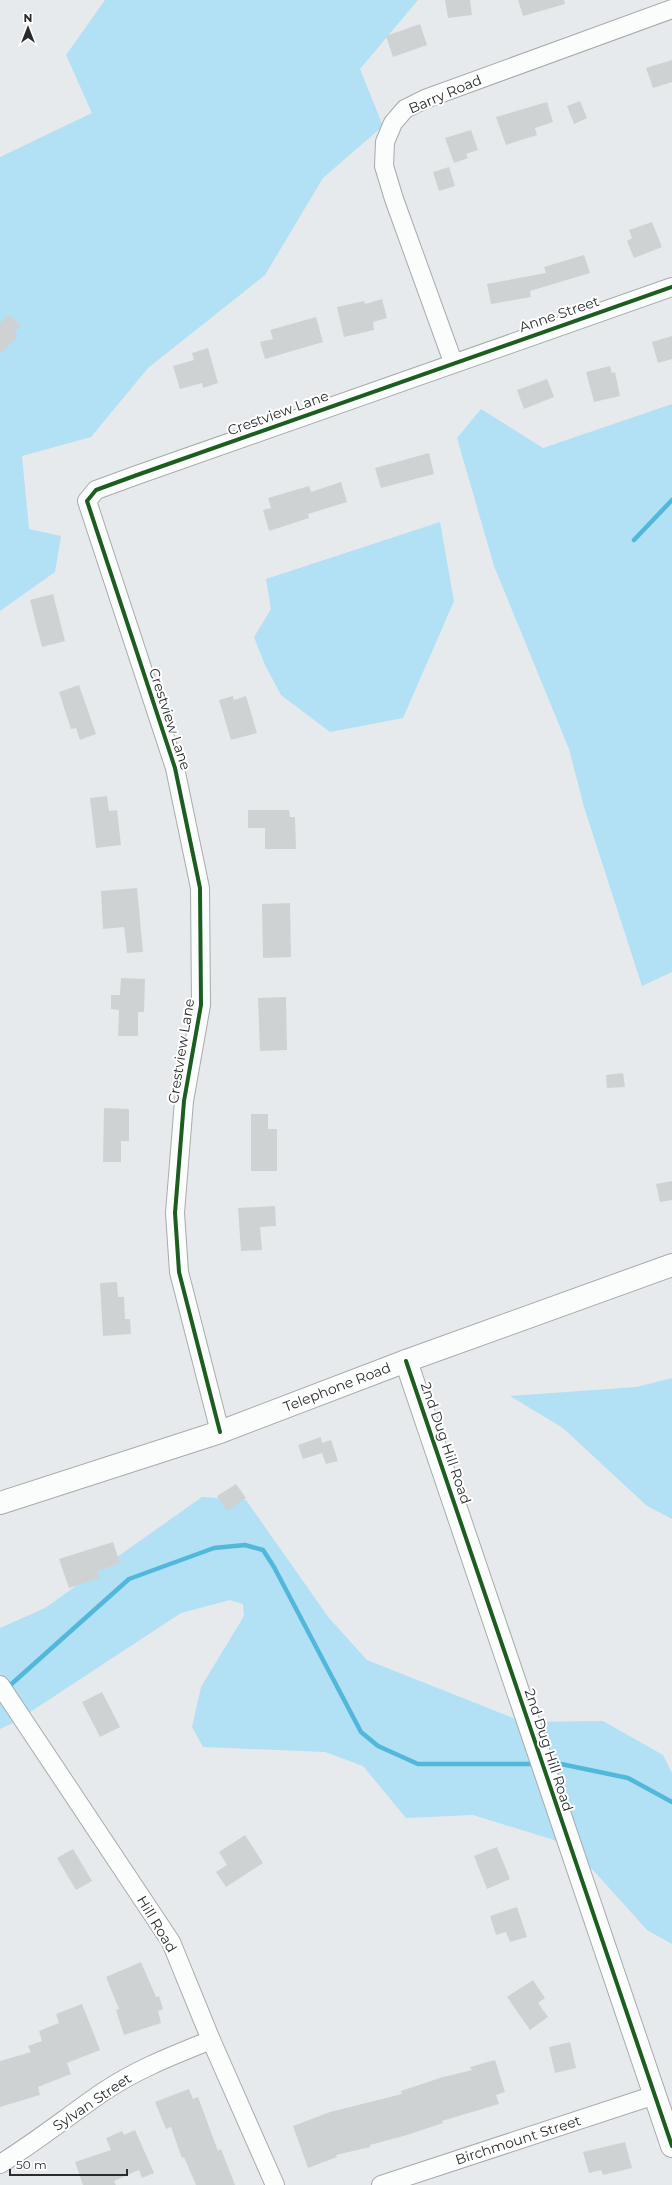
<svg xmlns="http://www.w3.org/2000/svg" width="672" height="2185" viewBox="0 0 672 2185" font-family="Montserrat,sans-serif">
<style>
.green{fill:#b2e0f5}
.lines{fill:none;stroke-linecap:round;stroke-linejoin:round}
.stream{stroke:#52b8da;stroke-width:4.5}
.building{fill:#cfd2d3}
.minor-casing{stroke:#a8abac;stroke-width:20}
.tertiary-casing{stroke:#a8abac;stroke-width:24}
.minor{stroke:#fbfcfc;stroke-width:18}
.tertiary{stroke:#fbfcfc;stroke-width:22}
.cycleway-casing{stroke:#fff;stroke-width:6}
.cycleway{stroke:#1b5e20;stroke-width:4}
.labels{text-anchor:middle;stroke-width:4;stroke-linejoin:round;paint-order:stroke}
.street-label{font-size:14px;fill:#292b2d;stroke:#fff}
</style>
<rect width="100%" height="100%" fill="#e7eaec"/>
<g class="green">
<path d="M105 0H418L360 69 383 126 323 178 265 275 148 368 91 437 22 456 29 529 61 536 55 572 0 611V157L92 113 66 55Z"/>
<path d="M672 404V972L642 986 584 807 569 749 494 566 457 438 481 409 543 448Z"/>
<path d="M440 522 454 601 403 718 330 732 281 695 265 665 254 637 271 609 266 579Z"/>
<path d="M672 1378V1519L647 1506 563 1428 510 1396 636 1387Z"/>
<path d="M202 1497 246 1500 329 1618 367 1660 523 1722 603 1721 663 1755 672 1773V1944L647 1930 593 1870 554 1840 473 1815 406 1818 363 1766 325 1752 203 1747 192 1727 201 1687 244 1616 243 1604 230 1600 181 1613 15 1722 0 1729V1628L45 1608Z"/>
</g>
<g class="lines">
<g class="stream">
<path d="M634 540 672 500"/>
<path d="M7 1688 129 1579 214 1548 245 1545 263 1550 274 1567 361 1732 378 1746 418 1764H536"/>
<path d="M550 1764H561L628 1778 672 1802"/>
</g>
</g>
<g class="building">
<path d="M445 0H470L472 15 448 18Z"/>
<path d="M518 0H564L565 4 523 16Z"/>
<path d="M420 24 427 45 393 57 386 36Z"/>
<path d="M672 60V82L653 88 646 68Z"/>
<path d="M580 101 587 118 574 124 567 106Z"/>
<path d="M547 102 553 122 535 128 537 135 506 145 496 117Z"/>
<path d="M471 130 478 150 466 154 468 158 454 163 445 138Z"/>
<path d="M449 167 455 186 439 191 433 172Z"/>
<path d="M652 222 662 247 634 258 627 241 632 238 629 230Z"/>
<path d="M584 255 590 273 530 291 531 297 491 304 487 284 546 273 544 267Z"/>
<path d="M382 299 387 318 373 322 374 330 344 337 337 307 364 301 365 304Z"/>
<path d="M9 314 21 326 14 332 18 336 0 354V323Z"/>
<path d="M316 317 323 342 265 359 260 342 273 339 270 330Z"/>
<path d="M672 336V359L658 363 652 342Z"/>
<path d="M208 348 218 383 203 388 202 383 180 389 173 366 194 360 192 353Z"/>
<path d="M610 366 612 373 615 372 620 396 594 402 586 372Z"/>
<path d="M547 379 554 397 524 409 517 390Z"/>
<path d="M429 453 434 474 381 488 375 468Z"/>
<path d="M341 482 347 502 308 514 309 518 269 531 263 510 271 508 268 498 309 486 311 492Z"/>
<path d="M53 594 65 641 42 647 30 600Z"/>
<path d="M79 685 96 734 80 740 76 728 71 729 59 692Z"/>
<path d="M233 696 234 700 246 696 257 733 231 740 219 700Z"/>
<path d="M107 796 109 811 117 810 121 845 96 848 90 798Z"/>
<path d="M248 810H289L290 817H295L296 849H265V828H248Z"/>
<path d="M137 888 143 952 127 953 124 927 103 929 101 891Z"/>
<path d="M290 903 291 957 263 958 262 904Z"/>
<path d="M121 978 145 979 144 1012H138V1036H118L119 1010 111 1009V995H120Z"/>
<path d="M286 997 287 1050 260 1051 258 998Z"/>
<path d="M623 1073 625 1087 607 1088 606 1075Z"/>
<path d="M104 1108 129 1109V1141H121V1162H103Z"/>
<path d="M251 1114H268V1129H277V1171H251Z"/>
<path d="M672 1181V1200L660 1202 656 1184Z"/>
<path d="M275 1206 276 1226 260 1227 262 1250 241 1251 238 1208Z"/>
<path d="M117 1282 118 1297H124L125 1319H130L131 1334 103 1336 100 1283Z"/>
<path d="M321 1437 322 1443 331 1440 338 1461 326 1464 322 1453 303 1459 298 1445Z"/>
<path d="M236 1484 246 1498 227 1511 217 1496Z"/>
<path d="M113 1542 120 1563 97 1571 100 1578 69 1588 59 1559Z"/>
<path d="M102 1692 120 1727 100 1737 82 1702Z"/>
<path d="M245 1835 263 1863 226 1887 216 1872 227 1865 219 1852Z"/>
<path d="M497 1847 510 1879 487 1889 474 1856Z"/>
<path d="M73 1849 92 1881 76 1890 57 1858Z"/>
<path d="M517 1907 527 1937 510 1942 506 1932 496 1935 490 1916Z"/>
<path d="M141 1962 156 1997 159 1996 163 2009 158 2011 161 2023 124 2035 116 2010 119 2009 106 1977Z"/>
<path d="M533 1980 545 1998 538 2003 548 2017 530 2030 507 1997Z"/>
<path d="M82 2004 100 2050 67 2063 71 2074 38 2087 40 2095 0 2107V2061L31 2052 28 2046 42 2041 39 2031 59 2023 56 2014Z"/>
<path d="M570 2042 576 2068 555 2073 549 2047Z"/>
<path d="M495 2060 505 2092 496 2095 499 2104 442 2121 443 2123 407 2135 370 2145V2147L336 2155 337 2157 308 2168 293 2126 330 2112 402 2094 401 2091 443 2077 472 2070 470 2067Z"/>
<path d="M189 2089 193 2099 198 2097 218 2151 221 2149 235 2185H196L184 2157 182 2158 171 2127 166 2129 155 2102Z"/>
<path d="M135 2130 154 2173 142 2178 139 2170 114 2181 116 2185H83L75 2162 111 2150 106 2138 122 2131 124 2135Z"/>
<path d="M625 2142 632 2168 603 2175 601 2170 589 2173 583 2152Z"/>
</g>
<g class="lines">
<defs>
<g id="minor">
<path d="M453 362 394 199 384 166 385 142 393 123 405 109 425 99 672 9"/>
<path d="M220 1432 179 1272 175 1213 184 1101 201 1005 200 888 175 768 87 501 96 490 137 475 672 287"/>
<path d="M0 1685 171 1942 211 2040 275 2185"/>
<path d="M0 2164C36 2142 68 2116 103 2092 137 2069 174 2055 211 2040"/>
<path d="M381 2185 655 2095"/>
</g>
<g id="tertiary">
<path d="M406 1361 672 2146"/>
<path d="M0 1503 220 1432 406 1361 672 1265"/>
</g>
</defs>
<use href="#minor" class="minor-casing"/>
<use href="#tertiary" class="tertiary-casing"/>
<use href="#minor" class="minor"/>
<use href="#tertiary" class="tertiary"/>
<defs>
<g id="cycleway">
<path d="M406 1361 672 2146"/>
<path d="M220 1432 179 1272 175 1213 184 1101 201 1005 200 888 175 768 87 501 96 490 137 475 672 287"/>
</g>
</defs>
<use href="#cycleway" class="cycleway-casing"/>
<use href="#cycleway" class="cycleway"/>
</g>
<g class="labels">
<g class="street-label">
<text transform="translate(445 94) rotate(-23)" y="5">Barry Road</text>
<text transform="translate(559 314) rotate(-19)" y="5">Anne Street</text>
<text transform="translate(278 413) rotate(-20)" y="5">Crestview Lane</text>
<text transform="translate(170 719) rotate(72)" y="5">Crestview Lane</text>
<text transform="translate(181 1051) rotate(-81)" y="5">Crestview Lane</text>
<text transform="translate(337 1387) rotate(-21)" y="5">Telephone Road</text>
<text transform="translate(446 1443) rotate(71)" y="5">2nd Dug Hill Road</text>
<text transform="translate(549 1750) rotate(72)" y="5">2nd Dug Hill Road</text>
<text transform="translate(157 1924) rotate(59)" y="5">Hill Road</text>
<text transform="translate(92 2102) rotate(-34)" y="5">Sylvan Street</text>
<text transform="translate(518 2140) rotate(-18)" y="5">Birchmount Street</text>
</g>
</g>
<g transform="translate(28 28)" stroke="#ffffff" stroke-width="3" paint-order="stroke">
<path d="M0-3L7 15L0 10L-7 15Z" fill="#292b2d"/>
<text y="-6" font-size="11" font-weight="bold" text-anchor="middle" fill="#292b2d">N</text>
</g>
<path d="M10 2169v6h117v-6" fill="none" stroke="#292b2d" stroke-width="2"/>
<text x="16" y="2169" font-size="12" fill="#292b2d" stroke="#ffffff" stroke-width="3" paint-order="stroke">50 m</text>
</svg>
